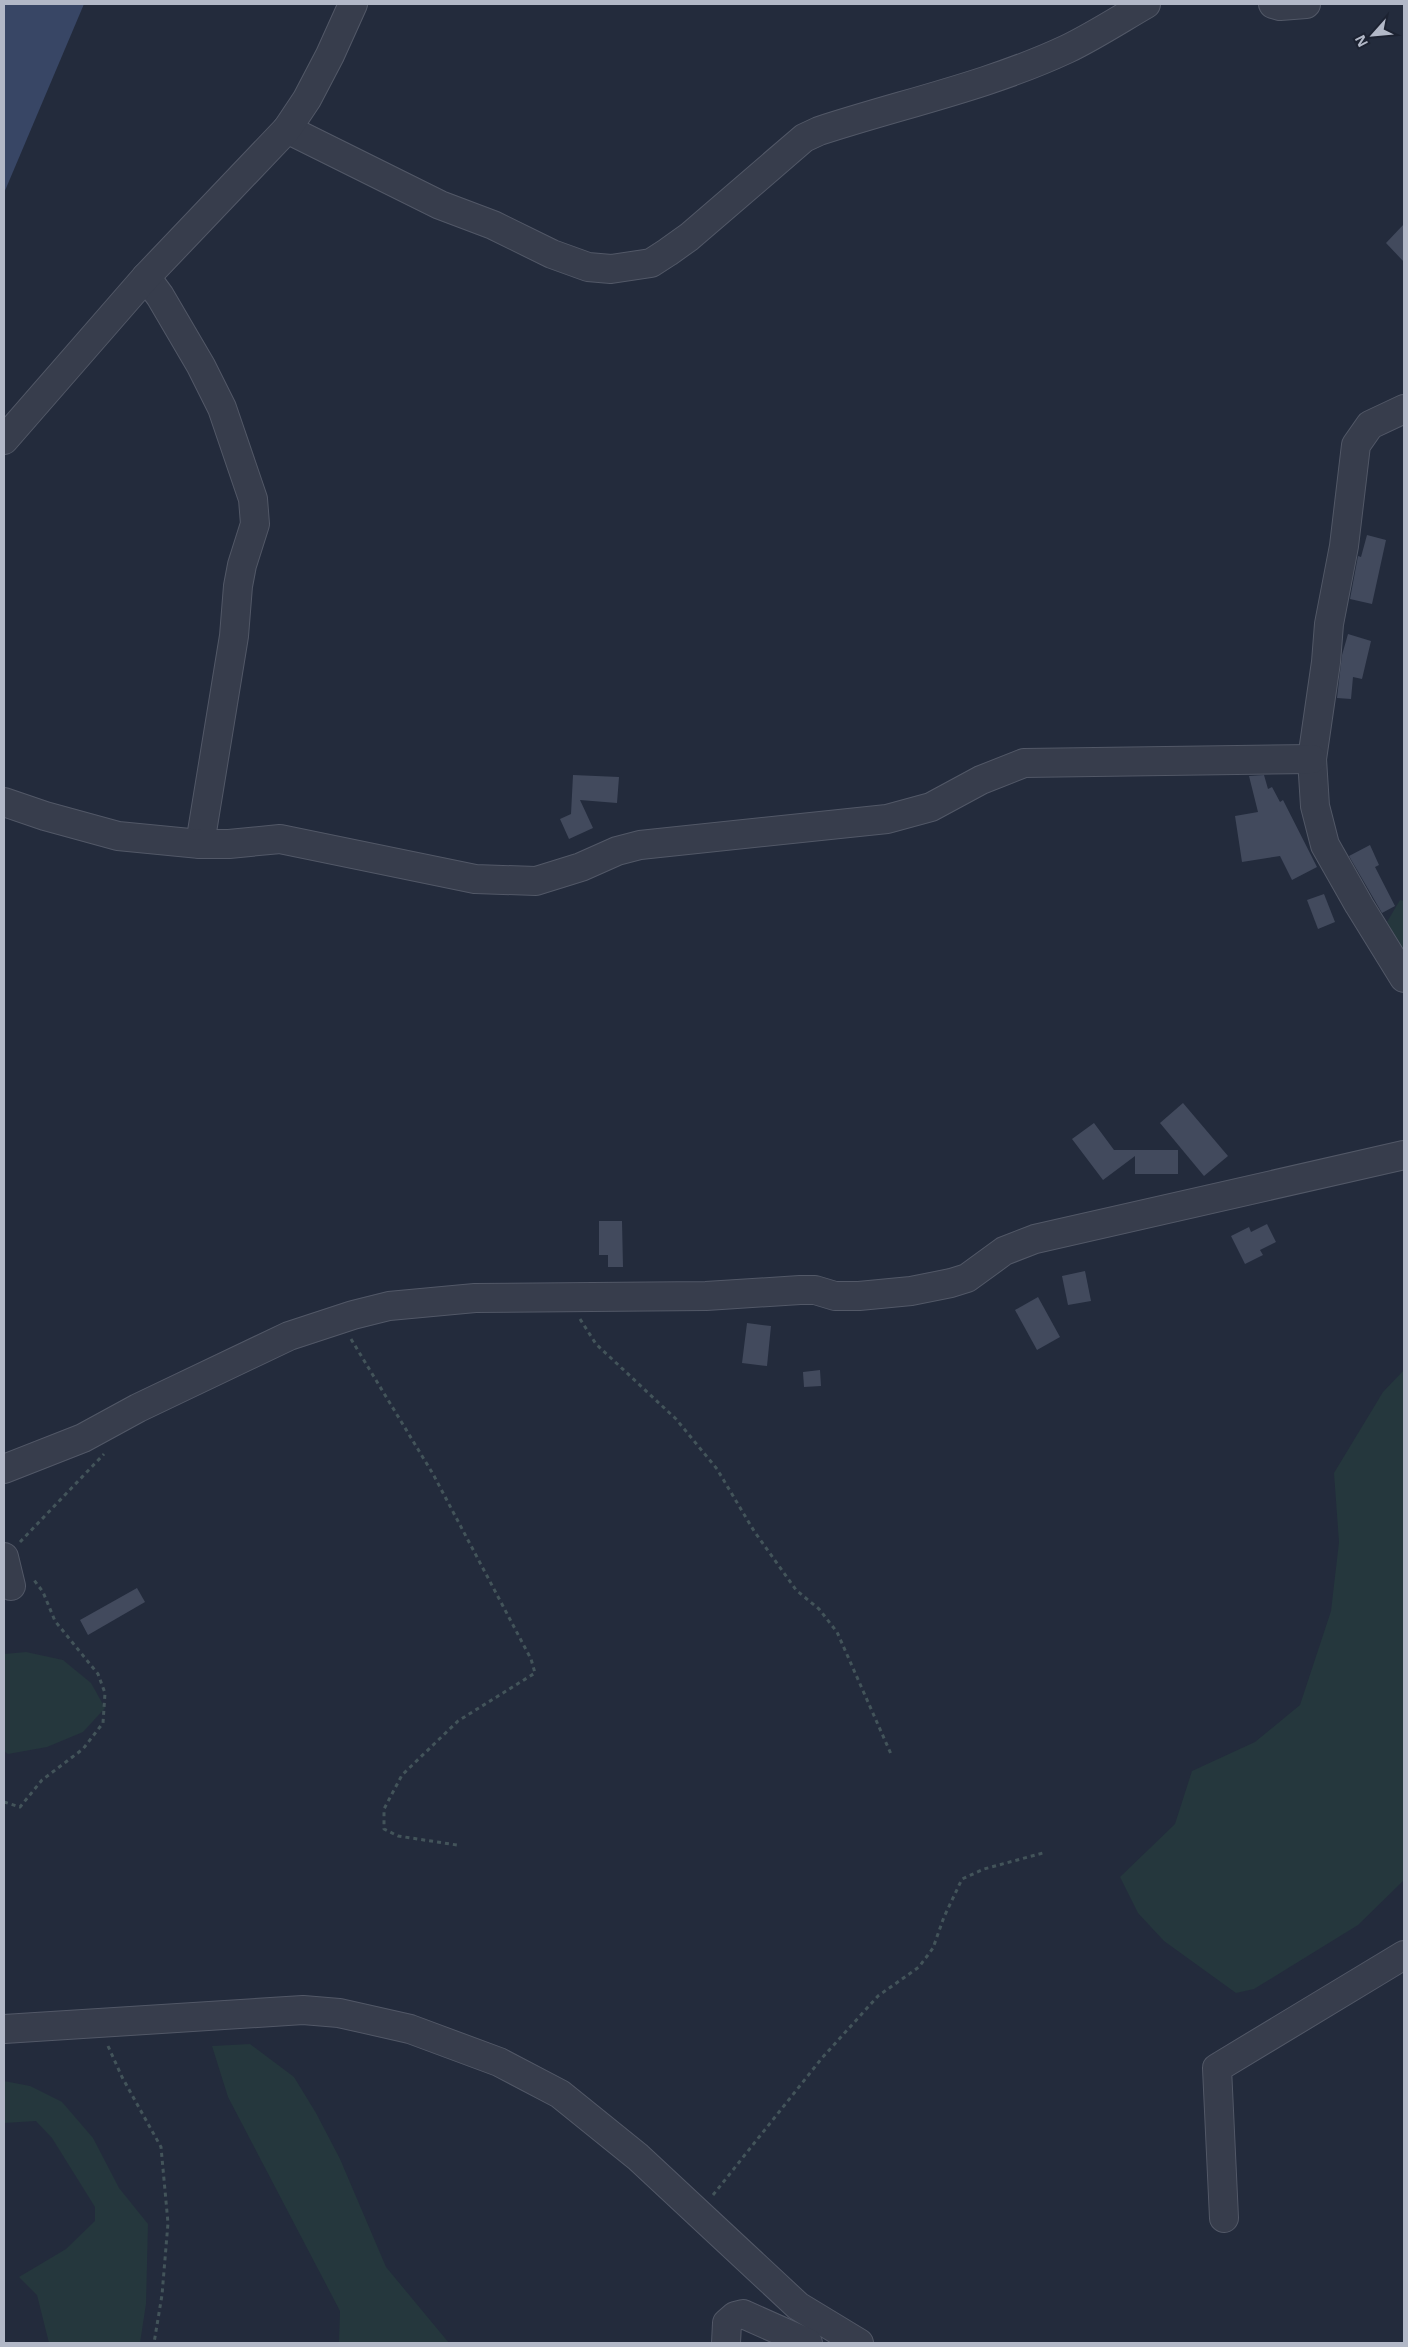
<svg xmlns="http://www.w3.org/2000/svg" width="1408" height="2347" viewBox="0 0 1408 2347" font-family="'Noto Sans',sans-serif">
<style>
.green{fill:#25373d}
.water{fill:#384665}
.building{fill:#424a5d}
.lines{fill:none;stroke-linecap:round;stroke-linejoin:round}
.minor-casing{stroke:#525867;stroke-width:30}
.path{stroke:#43545a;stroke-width:3;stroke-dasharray:4 4;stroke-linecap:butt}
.minor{stroke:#373d4c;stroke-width:28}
</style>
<rect width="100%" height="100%" fill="#232b3c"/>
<g class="green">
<path d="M1400 900 1404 901V953L1387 922Z"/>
<path d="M1404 1370V1880L1358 1925 1254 1989 1236 1993 1164 1941 1138 1913 1120 1877 1175 1824 1192 1771 1255 1742 1300 1705 1331 1611 1339 1542 1334 1473 1383 1392Z"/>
<path d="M26 1652 63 1660 91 1683 105 1708 83 1732 47 1747 8 1754 4 1751V1654Z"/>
<path d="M250 2044 294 2077 316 2113 340 2159 386 2267 449 2343H339L340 2311 228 2097 212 2046Z"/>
<path d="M4 2081 30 2086 62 2102 93 2138 119 2188 148 2224 146 2304 140 2343H49L37 2295 19 2277 66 2249 95 2221V2207L52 2138 36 2121 4 2123Z"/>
</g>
<path class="water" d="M4 4H84L4 193Z"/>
<g class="building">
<path d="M1404 224V262L1386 243Z"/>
<path d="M1367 535 1386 540 1372 604 1350 599 1358 556 1361 557Z"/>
<path d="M1348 634 1371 641 1362 679 1353 677 1351 699 1337 698 1342 655Z"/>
<path d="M573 775 619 777 617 803 580 800 593 828 569 839 560 819 571 814Z"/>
<path d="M1264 775 1268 789 1272 787 1280 802 1283 800 1317 867 1292 880 1280 856 1242 862 1235 816 1258 812 1249 776Z"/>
<path d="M1370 845 1379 865 1375 867 1395 906 1382 913 1349 856Z"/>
<path d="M1324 894 1335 922 1318 929 1307 900Z"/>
<path d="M1183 1103 1228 1156 1204 1176 1160 1123Z"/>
<path d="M1094 1123 1114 1150H1178V1174H1135V1156L1103 1180 1072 1139Z"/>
<path d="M599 1221H622L623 1267H608V1255H599Z"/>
<path d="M1267 1224 1276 1242 1260 1250 1263 1255 1245 1264 1231 1236 1249 1227 1251 1232Z"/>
<path d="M1085 1271 1091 1301 1068 1305 1062 1276Z"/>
<path d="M1038 1297 1060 1337 1037 1350 1015 1310Z"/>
<path d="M747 1323 771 1326 767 1366 742 1363Z"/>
<path d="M820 1370 821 1386 804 1387 803 1372Z"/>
<path d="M137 1588 145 1602 88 1635 80 1620Z"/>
</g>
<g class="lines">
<defs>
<g id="minor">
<path d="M1273 4 1280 6 1306 4"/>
<path d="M287 129 440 205 493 225 552 254 588 267 611 269 651 263 668 252 689 237 804 138 819 131C901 104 988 86 1067 49 1094 36 1120 19 1146 4"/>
<path d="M146 277 160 296 201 366 222 408 253 499 255 524 242 565 238 586 234 636 200 844"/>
<path d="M1404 409 1370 425 1356 445 1344 546 1329 624 1326 662 1312 759 1315 806 1325 845 1359 905 1404 978"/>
<path d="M4 440 146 277 287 129 307 99 330 55 353 4"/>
<path d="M4 802 45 816 118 836 200 844H229L280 839 475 879 536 881 581 867 617 851 640 845 887 819 931 807 981 780 1024 763 1312 759"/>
<path d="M4 1469 83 1438 138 1408 289 1336 353 1315 389 1306 475 1298 706 1296 800 1290H815L835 1296H859L911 1291 951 1283 967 1278 1004 1251 1035 1239 1404 1155"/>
<path d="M4 1557 11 1586"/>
<path d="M4 2029 303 2010 339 2013 410 2029 499 2062 560 2094 638 2157 798 2306 859 2343"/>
<path d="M1224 2218 1217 2068 1404 1955"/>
<path d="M726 2343 727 2323 735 2316 743 2314 808 2343"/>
</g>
</defs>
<use href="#minor" class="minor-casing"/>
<g class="path">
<path d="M580 1319 596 1344 676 1419 717 1469 754 1531 796 1590 819 1609 837 1632 891 1754"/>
<path d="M351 1339 433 1474 531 1659 535 1673 458 1721 402 1775 384 1809V1829L398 1836 457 1845"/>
<path d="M20 1542 104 1454"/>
<path d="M4 1802 20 1807 42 1780 83 1749 103 1723 105 1693 98 1674 55 1621 43 1592 34 1580"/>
<path d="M108 2046 122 2077 161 2147 168 2223 162 2295 154 2343"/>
<path d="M713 2195 822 2058 878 1996 919 1967 933 1948 944 1917 962 1879 984 1869 1043 1853"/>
</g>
<use href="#minor" class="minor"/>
</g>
<rect width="1408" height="2347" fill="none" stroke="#b2b8c7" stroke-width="10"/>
<g transform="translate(1373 35) rotate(243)" stroke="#1c2231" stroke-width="4" paint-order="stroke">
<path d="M0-4L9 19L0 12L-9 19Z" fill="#b2b8c7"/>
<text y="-8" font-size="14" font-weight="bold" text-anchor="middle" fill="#b2b8c7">N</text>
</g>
</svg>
